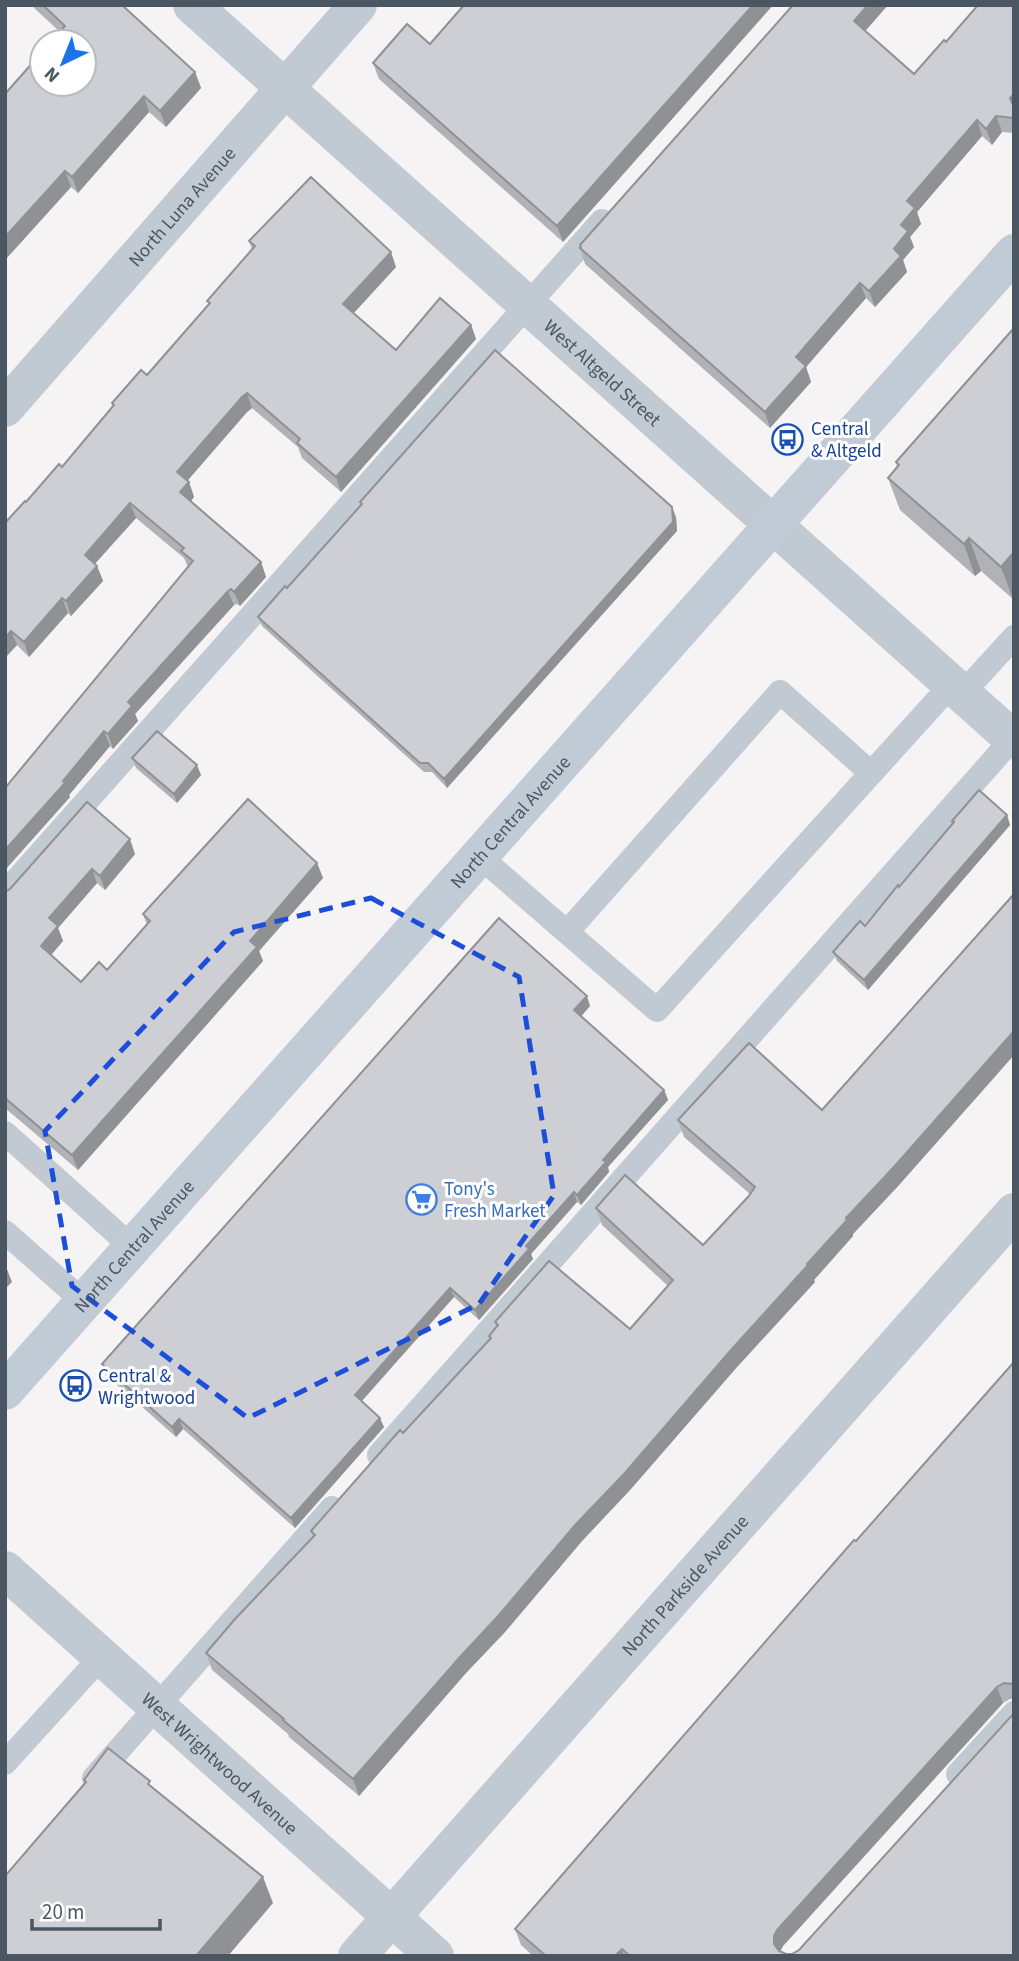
<svg xmlns="http://www.w3.org/2000/svg" width="1019" height="1961" viewBox="0 0 1019 1961" font-family="'Source Sans 3',sans-serif">
<style>
.lines{fill:none;stroke-linecap:round;stroke-linejoin:round}
.lane{stroke:#c1cad2;stroke-width:24}
.street{stroke:#c1cad2;stroke-width:38}
.secondary{stroke:#c1cbd6;stroke-width:38}
.wall{fill:#b0b2b7}
.shaded-wall{fill:#909195}
.building{fill:#cdcfd5;stroke:#909195;stroke-width:2}
.marked{fill:none;stroke:#1d4ed8;stroke-width:5;stroke-dasharray:14 9;stroke-linejoin:round}
.labels{text-anchor:middle;stroke-width:6;stroke-linejoin:round;paint-order:stroke}
.street-label{font-size:19px;fill:#4a5661;stroke:#fff}
.transit-label{font-size:19px;fill:#164399;stroke:#fff;text-anchor:start}
.shop-label{font-size:19px;fill:#366cbe;stroke:#fff;text-anchor:start}
</style>
<rect width="100%" height="100%" fill="#f5f3f3"/>
<g class="lines">
<g class="lane">
<path d="M962 694 1014 637"/>
<path d="M479 856 657 1010 951 685"/>
<path d="M5 893 602 221"/>
<path d="M567 932 780 692 871 773"/>
<path d="M5 1133 132 1247"/>
<path d="M5 1232 84 1302"/>
<path d="M379 1455 1014 737"/>
<path d="M5 1763 102 1656"/>
<path d="M958 1774 1014 1713"/>
<path d="M94 1778 332 1508"/>
</g>
<g class="street">
<path id="s1" d="M192 5 1014 740"/>
<path id="s2" d="M5 408 358 5"/>
<path id="s3" d="M5 1570 435 1956"/>
<path id="s4" d="M357 1956 1014 1212"/>
</g>
<path class="secondary" id="s5" d="M5 1391 1014 253"/>
</g>
<g class="wall">
<path d="M31 5H122L195 72 201 88 166 127 149 112 78 193 71 187 5 260V94L60 32Z"/>
<path d="M773 5 563 242 379 79 373 63 430 44Z"/>
<path d="M793 5H888L865 31 914 74 946 42 1014 5V133L1002 132 992 145 982 136 917 212 921 224 910 237 914 247 903 260 907 272 875 307 866 298 806 367 811 382 770 428 585 264 580 248V245Z"/>
<path d="M249 241 396 267 354 313 396 350 471 325 476 339 341 492 302 458 298 447 252 408 247 412 187 481 189 482 194 497 191 501 261 562 266 577 240 606 237 604 234 605 135 714 138 721 113 749 110 746 69 795 70 797 5 870V788L188 567 184 558 136 518 95 564 97 566 103 581 71 616 68 613 29 657 17 645 5 658V523L62 467 113 406 112 403 147 375 209 304 207 301 252 249Z"/>
<path d="M1014 328V598L1013 599 981 571 975 576 900 510 888 478 897 467 896 462Z"/>
<path d="M360 502 676 517 677 531 447 788 432 772H424L262 626 258 617 287 588 361 505Z"/>
<path d="M132 758 201 775 177 803 136 768Z"/>
<path d="M1007 815 1010 825 868 990 837 961 833 952 865 926 953 824 952 821Z"/>
<path d="M135 854 105 890 97 883 58 928 63 941 51 955 81 982 107 970 147 925 143 914 317 863 323 878 259 951 263 961 78 1170 5 1108V892Z"/>
<path d="M1014 894V1055L899 1185 853 1234V1236L814 1280 815 1282 737 1367 630 1490 582 1541 505 1632 466 1673 359 1796 289 1737 288 1734 212 1670 206 1653 313 1537 311 1531 403 1433 490 1339 489 1336 497 1327 495 1322 630 1329 668 1286 602 1225 596 1208 703 1245 750 1194 684 1137 678 1120 822 1110Z"/>
<path d="M590 1006 581 1016 664 1090 668 1100 608 1167 609 1172 581 1205 577 1202 531 1254 533 1259 479 1320 454 1297 362 1401 384 1427 295 1528 183 1429 176 1437 105 1374 102 1364Z"/>
<path d="M1014 1362V1699H1010L1003 1703 783 1946 780 1952 786 1954 1014 1956H533L521 1945 515 1929Z"/>
</g>
<g class="shaded-wall">
<path d="M753 5H773L563 242 557 226Z"/>
<path d="M868 5H888L860 37 854 21Z"/>
<path d="M195 72 201 88 166 127 160 111Z"/>
<path d="M1014 94V108L1010 98Z"/>
<path d="M144 96 149 112 78 193 72 177Z"/>
<path d="M996 116 1002 132 992 145 986 129Z"/>
<path d="M977 120 982 136 917 212 921 224 910 237 914 247 903 260 907 272 875 307 869 291 901 225 907 201Z"/>
<path d="M65 171 71 187 5 260V237Z"/>
<path d="M391 252 396 267 349 318 343 304Z"/>
<path d="M860 283 866 298 806 367 811 382 770 428 765 412 796 357Z"/>
<path d="M471 325 476 339 341 492 336 477Z"/>
<path d="M247 393 252 408 247 412 182 487 177 472 242 397Z"/>
<path d="M189 482 194 497 186 507 180 492Z"/>
<path d="M130 503 136 518 90 569 85 555Z"/>
<path d="M672 507 676 517 677 531 447 788 444 779Z"/>
<path d="M969 538 981 571 975 576 964 544Z"/>
<path d="M1014 552V598L1013 599 1001 567Z"/>
<path d="M261 562 266 577 240 606 234 592Z"/>
<path d="M97 566 103 581 71 616 66 601Z"/>
<path d="M228 591 234 605 135 714 138 721 113 749 108 734 128 702Z"/>
<path d="M62 598 68 613 29 657 24 642Z"/>
<path d="M11 631 17 645 5 658V638Z"/>
<path d="M104 731 110 746 69 795 70 797 5 870V850Z"/>
<path d="M197 765 201 775 177 803 174 794Z"/>
<path d="M1007 815 1010 825 868 990 864 980Z"/>
<path d="M130 839 135 854 105 890 100 876Z"/>
<path d="M317 863 323 878 259 951 263 961 78 1170 72 1155 250 941Z"/>
<path d="M92 869 97 883 58 928 63 941 46 961 41 946 49 918Z"/>
<path d="M587 996 590 1006 578 1020 574 1010Z"/>
<path d="M1014 1031V1055L899 1185 853 1234V1236L814 1280 815 1282 737 1367 630 1490 582 1541 505 1632 466 1673 359 1796 353 1779 576 1524 807 1264 846 1218Z"/>
<path d="M664 1090 668 1100 608 1167 609 1172 581 1205 577 1195 603 1160Z"/>
<path d="M574 1192 577 1202 531 1254 533 1259 479 1320 475 1310 526 1246Z"/>
<path d="M5 1264 12 1282 5 1289Z"/>
<path d="M450 1288 454 1297 358 1405 355 1395Z"/>
<path d="M380 1418 384 1427 295 1528 291 1518Z"/>
<path d="M179 1419 183 1429 176 1437 172 1427Z"/>
<path d="M997 1687 1003 1703 783 1946 780 1952 774 1944V1936L777 1930Z"/>
<path d="M263 1877 273 1903 228 1956H196Z"/>
<path d="M622 1949 624 1956H615Z"/>
</g>
<g class="building">
<path d="M43 5H122L195 72 160 111 144 96 72 177 65 171 5 237V94L42 52V84H84V42H51L65 26Z"/>
<path d="M464 5H753L557 226 373 63 407 24 430 44Z"/>
<path d="M793 5H868L854 21 914 74 944 40 946 42 978 5H1014V94L1010 98 1014 108V118L996 116 986 129 977 120 907 201 915 208 901 225 908 231 894 249 901 256 869 291 860 283 796 357 806 366 765 412 580 248 581 247 580 245Z"/>
<path d="M311 177 391 252 343 304 396 350 440 298 471 325 336 477 297 443 300 439 247 393 242 397 177 472 189 482 180 492 261 562 234 592 231 589 228 591 128 702 132 706 108 734 104 731 63 781 65 783 5 850V788L193 561 181 551 184 548 130 503 85 555 97 566 66 601 62 598 24 642 11 631 5 638V523L25 501 26 502 59 464 62 467 114 405 112 403 141 370 147 375 210 303 207 301 255 246 249 241Z"/>
<path d="M1014 328V552L1001 567 969 538 964 544 888 478 899 465 896 462Z"/>
<path d="M495 350 672 507 673 522 444 779 428 763H420L258 617 285 586 287 588 362 504 360 502Z"/>
<path d="M157 731 197 765 174 794 132 758Z"/>
<path d="M979 790 1007 815 864 980 833 952 860 921 865 926 898 885 899 887 954 822 952 821Z"/>
<path d="M248 799 317 863 250 941 257 947 72 1155 5 1098V892L10 889 87 802 130 839 100 876 92 869 49 918 58 926 41 946 81 982 99 962 107 970 150 921 143 914Z"/>
<path d="M1014 894V1031L893 1168 846 1218 847 1220 807 1264 808 1265 731 1350 624 1474 576 1524 499 1615 460 1657 353 1779 283 1720 284 1719 206 1653 235 1619 315 1535 311 1531 400 1430 403 1433 491 1338 489 1336 498 1325 495 1322 549 1261 630 1329 673 1280 596 1208 625 1175 703 1245 748 1197 755 1187 678 1120 749 1043 822 1110Z"/>
<path d="M499 918 587 996 574 1010 664 1090 603 1160 606 1162 577 1195 574 1192 526 1246 529 1249 475 1310 450 1288 355 1395 380 1418 291 1518 179 1419 172 1427 102 1364Z"/>
<path d="M1014 1362V1684L1004 1683 997 1687 777 1930 774 1936V1944L779 1951 786 1954H792L799 1950 1014 1713V1956H630L622 1949 615 1956H546L515 1929 854 1540 856 1541Z"/>
<path d="M108 1748 150 1781 148 1784 263 1877 196 1956H5V1876L86 1782 84 1780Z"/>
</g>
<path class="marked" d="M371 898 519 977 554 1195 479 1304 248 1418 72 1286 45 1131 234 932Z"/>
<defs>
<symbol id="bus-ring" viewBox="-11 -11 22 22"><circle r="9.5" fill="#fff" stroke="#1a4fb4" stroke-width="1.5"/><path d="M-5-6H5V4H4V6H2V4H-2V6H-4V4H-5ZM-3.5-4V0h7V-4ZM-3.5 1.2v1.5H-2V1.2ZM2 1.2v1.5H3.5V1.2Z" fill="#1a4fb4"/></symbol>
<symbol id="supermarket-ring" viewBox="-11 -11 22 22"><circle r="9.5" fill="#fff" stroke="#3f7fe0" stroke-width="1.5"/><path d="M-6-5.5h2.5l.6 2H6L4.5 2H-2.5L-4.4-4H-6ZM-1.5 3.2a1.3 1.3 0 1 0 .1 0ZM3 3.2a1.3 1.3 0 1 0 .1 0Z" fill="#3f7fe0"/></symbol>
</defs>
<g fill-rule="evenodd">
<use href="#bus-ring" x="770" y="422" width="35" height="35"/>
<use href="#supermarket-ring" x="404" y="1182" width="35" height="35"/>
<use href="#bus-ring" x="58" y="1368" width="35" height="35"/>
</g>
<g class="labels">
<g class="street-label">
<text dy="7" stroke="none"><textPath href="#s2" startOffset="268">North Luna Avenue</textPath></text>
<text dy="7" stroke="none"><textPath href="#s1" startOffset="551">West Altgeld Street</textPath></text>
<text dy="7" stroke="none"><textPath href="#s5" startOffset="761">North Central Avenue</textPath></text>
<text dy="7" stroke="none"><textPath href="#s5" startOffset="194">North Central Avenue</textPath></text>
<text dy="7" stroke="none"><textPath href="#s4" startOffset="495">North Parkside Avenue</textPath></text>
<text dy="7" stroke="none"><textPath href="#s3" startOffset="289">West Wrightwood Avenue</textPath></text>
</g>
<g class="transit-label">
<text x="811" y="435">Central<tspan x="811" dy="22">&amp; Altgeld</tspan></text>
<text x="98" y="1382">Central &amp;<tspan x="98" dy="22">Wrightwood</tspan></text>
</g>
<g class="shop-label">
<text x="444" y="1195">Tony's<tspan x="444" dy="22">Fresh Market</tspan></text>
</g>
</g>
<rect width="1019" height="1961" fill="none" stroke="#4a5661" stroke-width="14"/>
<g transform="translate(63 63) rotate(223)"><circle r="33" fill="#ffffff" stroke="#b7bbc0" stroke-width="2"/>
<path d="M0-5L12 26L0 18L-12 26Z" fill="#1a73e8"/>
<text y="-10" font-size="19" font-weight="bold" text-anchor="middle" fill="#4a5661">N</text>
</g>
<path d="M32 1919v10h128v-10" fill="none" stroke="#4a5661" stroke-width="3.5"/>
<text x="42" y="1919" font-size="21" fill="#4a5661" stroke="#ffffff" stroke-width="5" paint-order="stroke">20 m</text>
</svg>
